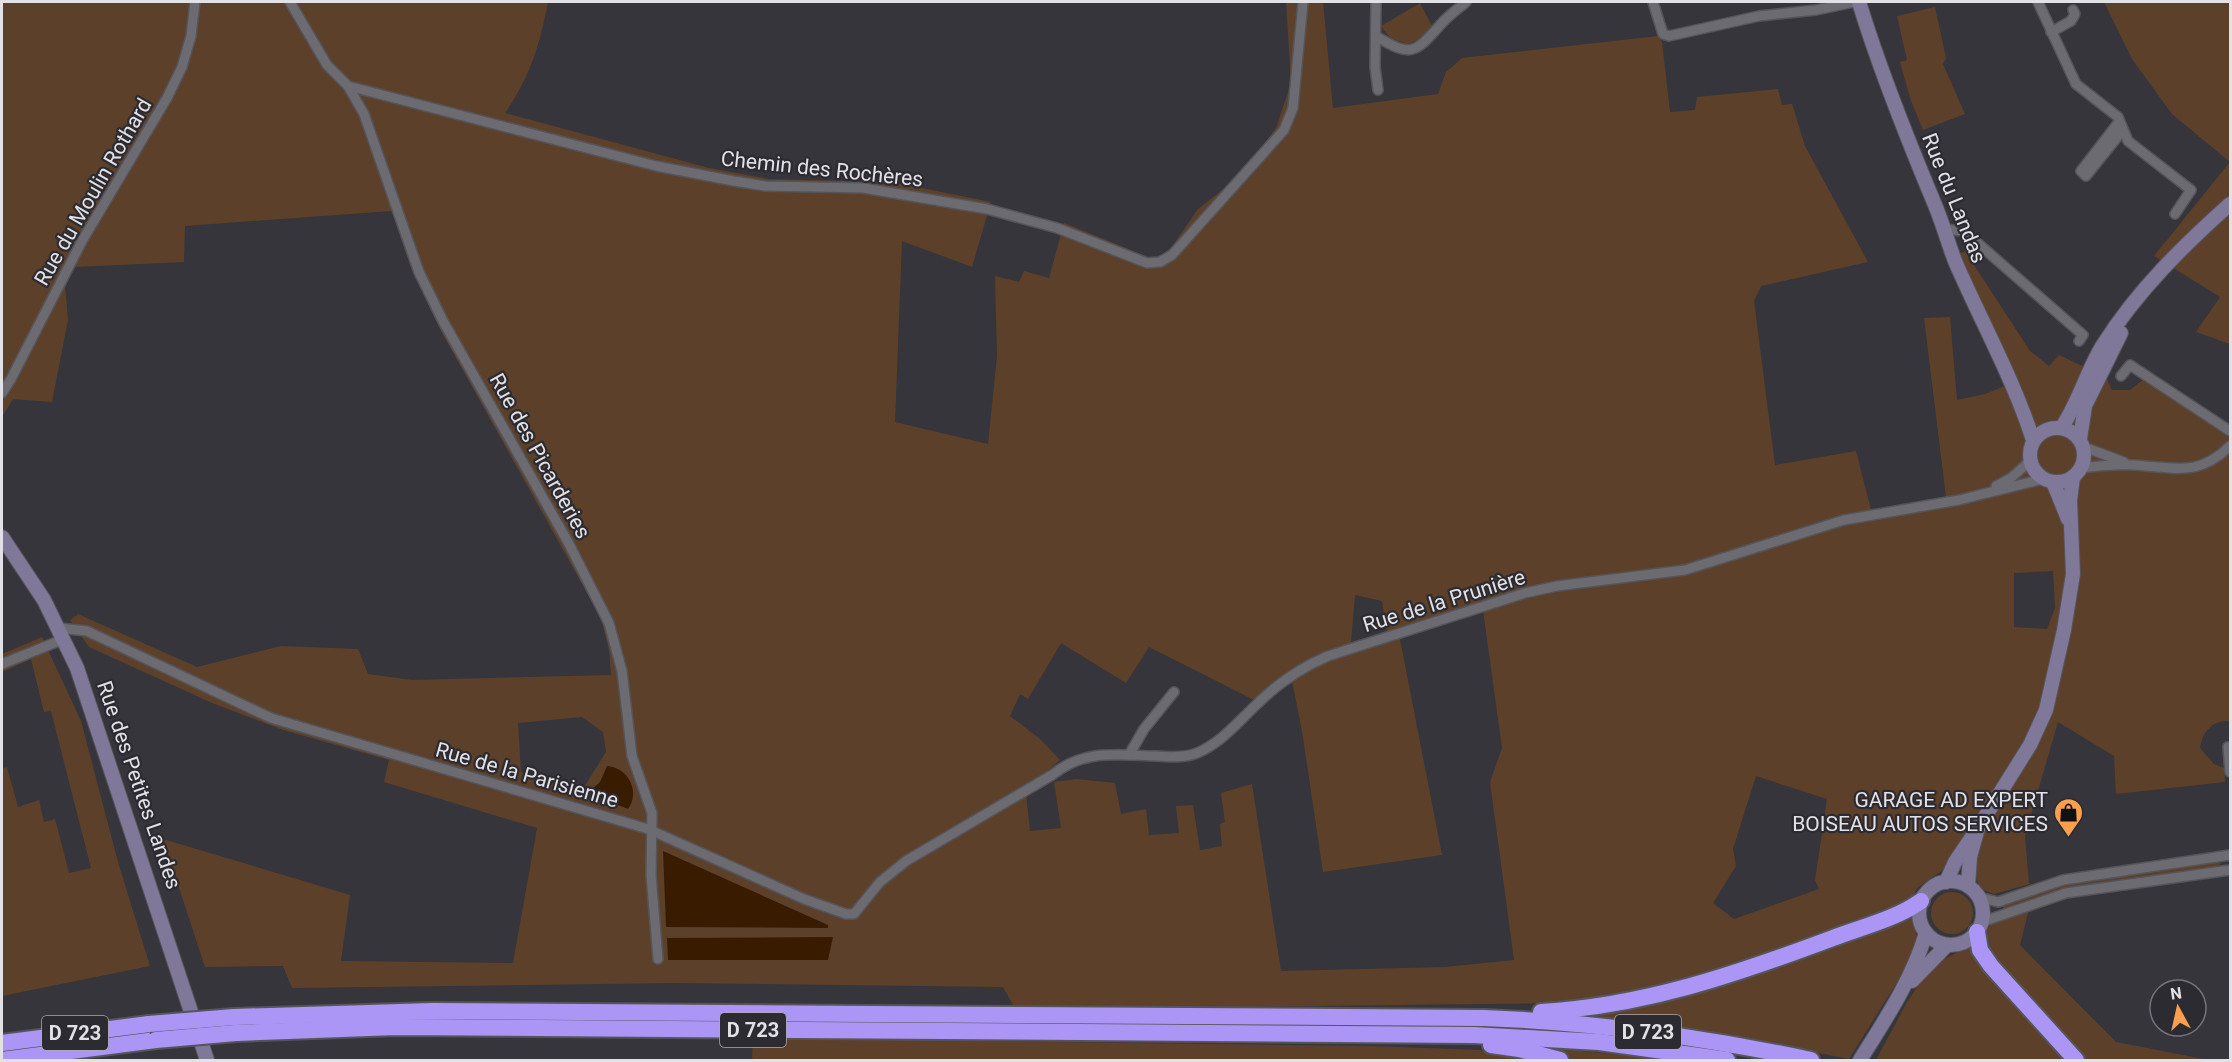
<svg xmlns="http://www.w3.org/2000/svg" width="2232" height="1062" viewBox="0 0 2232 1062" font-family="Roboto,sans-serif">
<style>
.green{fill:#5d4029;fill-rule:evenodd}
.water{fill:#391b00}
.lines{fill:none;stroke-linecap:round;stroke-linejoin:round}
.street-casing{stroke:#555459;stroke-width:12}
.secondary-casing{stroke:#555459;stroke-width:16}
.highway-casing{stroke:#555459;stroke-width:20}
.street{stroke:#6c6b72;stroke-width:9}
.secondary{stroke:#7f7899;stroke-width:14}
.highway{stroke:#ac96f5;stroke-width:16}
.highway-bridge-casing{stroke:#555459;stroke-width:20;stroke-linecap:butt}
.highway-bridge{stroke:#ac96f5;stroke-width:16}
.labels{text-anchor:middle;stroke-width:4.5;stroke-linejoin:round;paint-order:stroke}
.shield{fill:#2c2b31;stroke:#abaaaf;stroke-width:1.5}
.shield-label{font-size:20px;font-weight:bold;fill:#e2e1e5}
.street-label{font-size:21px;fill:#e2e1e5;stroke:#2c2b31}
.poi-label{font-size:21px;fill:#e2e1e5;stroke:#2c2b31;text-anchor:end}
</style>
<rect width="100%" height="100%" fill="#36353b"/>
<g class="green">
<path d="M2 2H548C539 47 531 75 505 113L709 168 769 179 892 182 991 202 972 267 902 241 895 422 988 444 997 356 995 276 1019 282 1024 271 1049 278 1064 223 1148 257H1159L1171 248 1198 209 1240 176 1276 128 1291 83 1286 2H1323L1333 108 1438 94 1446 72 1462 58 1658 36 1662 42 1670 112 1695 110 1697 97 1778 89 1782 105 1792 104 1805 146 1868 262 1761 286 1754 301 1775 465 1856 451 1871 510 1946 497 1924 318 1950 317 1957 400 1985 394 2005 386 2009 396 2021 387 1957 255 1965 251 2030 351 2049 366 2059 355 2106 377 2112 390H2130L2144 379 2230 438V721C2212 720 2203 731 2200 748L2214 764 2224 768 2225 782 2116 794 2114 756 2058 722 2025 836 2029 884 1994 894 1981 889C1970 870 1977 851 1985 831L1971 825 1944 869 1917 888 1911 900 1917 938 1911 960 1849 1059 1691 1028 1577 1014 1560 1003 1237 1007 1013 1005 1003 987 673 983 292 988 283 966 205 967 163 839 350 895 341 961 513 963 537 828 384 782 389 760 283 730 212 703 89 647 70 620 78 614 197 667 281 646 358 649 368 674 412 680 611 675 609 650 601 618 441 331 410 265 392 211 185 226 184 262 75 267 65 284 68 320 52 402 13 399 2 417ZM2053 571 2055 608 2047 629 2014 627V573ZM1355 595 1382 601 1387 632 1351 642ZM1482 603 1502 748 1490 782 1514 960 1445 967 1281 971 1252 784 1221 793 1225 822 1220 824 1222 846 1200 850 1193 805 1176 806 1179 833 1149 835 1146 809 1121 814 1115 783 1076 779 1054 782 1061 828 1030 831 1025 785 1044 774 1060 760 1040 739 1010 716 1020 694 1028 699 1061 643 1126 683 1149 647 1254 700 1290 671 1302 731 1323 872 1442 855 1398 629ZM582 717 603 732 606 752 581 792 521 772 518 723ZM1756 776 1827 799 1815 880 1819 889 1734 919 1713 903 1736 866 1733 849Z"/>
<path d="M2104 2H2230V344L2196 332 2220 297 2154 256 2230 162 2172 114 2132 59Z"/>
<path d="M1420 3 1432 26 1421 39 1408 44 1390 38 1381 26Z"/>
<path d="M1935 7 1946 58 1943 64 1965 114 1923 130 1911 101 1900 62 1907 60 1897 16Z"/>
<path d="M42 637 81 721 118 862 150 966 2 996V769L7 767 18 807 39 800 44 822 55 819 69 873 91 868 51 711 44 712 31 659 2 672V654Z"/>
<path d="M2217 860 2221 864 2215 867 2064 890 2003 910V904L2061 883Z"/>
<circle cx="1952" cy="913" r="21"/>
<path d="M2029 909 2020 945 2116 1042 2209 1060H1876L1907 1002 1932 965 1974 944 1991 925Z"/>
<path d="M753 1038 1372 1046 1480 1050 1533 1060 1540 1047 1672 1060H752Z"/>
</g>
<g class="water">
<path d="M607 766C628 767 641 792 628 809L596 796 591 790 600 782Z"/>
<path d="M663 851 828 925V928L666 927Z"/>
<path d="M833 937 828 960H668L667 938Z"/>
</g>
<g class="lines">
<defs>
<g id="street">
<path d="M290 2 327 65 348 86 364 114 419 272 443 321 568 542 609 623 622 671 632 756 652 813 651 875 658 959"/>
<path d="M1376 2 1375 67 1378 90"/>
<path d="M1653 2 1663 34 1669 36 1759 16 1816 10 1854 2"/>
<path d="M2038 2 2076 84 2118 117 2128 141 2191 190 2175 214"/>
<path d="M2051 32 2071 21 2075 14 2073 10"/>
<path d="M1376 36C1412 59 1416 52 1442 23 1449 15 1458 9 1466 2"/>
<path d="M348 86 656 166 734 181 765 186 863 188 987 209 1057 228 1147 263 1160 262 1172 255 1284 130 1293 108 1303 2"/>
<path d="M2119 122 2081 171 2086 176 2123 130"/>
<path d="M1944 229 1963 231 1974 240 2083 335 2079 341"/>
<path d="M2121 376 2130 365 2230 431"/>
<path d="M2 393 11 379 82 241 167 98 182 67 191 36 195 2"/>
<path d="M2084 447 2124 462"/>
<path d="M2081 468C2098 466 2116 464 2133 465 2173 467 2198 478 2230 446"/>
<path d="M1996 486 2011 478 2030 461"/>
<path d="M59 628 87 631 271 718 648 829 804 899 846 914H854L880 882 906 861 1052 775C1084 749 1116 755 1156 756 1169 757 1185 758 1197 753 1221 743 1238 722 1257 704 1278 683 1300 668 1328 656L1525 593 1557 586 1685 570 1844 520 1959 500 2043 479"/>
<path d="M2 664 64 639"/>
<path d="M2228 747 2230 772"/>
<path d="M1129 755 1144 729 1174 692"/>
<path d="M1979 897 1998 902 2063 880 2230 855"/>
<path d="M1982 922 2066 893 2230 870"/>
</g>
<g id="secondary">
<path d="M1859 2C1880 71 1907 138 1935 205 1943 224 1948 243 1955 261 1981 321 2013 378 2033 440"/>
<path d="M2062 427C2079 401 2087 371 2103 345 2137 291 2183 246 2230 204"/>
<circle cx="2057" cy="455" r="27"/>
<path d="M2080 439 2085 406 2121 333"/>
<path d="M2053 482 2068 519"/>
<path d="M2 537 44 600 77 668 207 1060"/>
<circle cx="1951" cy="913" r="32"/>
<path d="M1946 882 1955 862 1972 837"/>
<path d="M1968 886 1970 857 1978 828 2030 745 2046 710 2064 630 2073 574 2070 500 2073 477"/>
<path d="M1912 981 1947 945"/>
<path d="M1860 1060C1885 1020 1912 980 1926 933"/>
</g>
<g id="highway">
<path d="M1977 932 1980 950 1991 966 2076 1060"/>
<path d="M1541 1012C1644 1006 1737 974 1833 938 1862 927 1896 919 1921 901"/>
<path d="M234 1017 433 1011 1484 1018C1594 1022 1703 1037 1811 1060"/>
<path d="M236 1033 396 1027 1474 1035 1599 1042 1727 1060"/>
<path d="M2 1043 149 1024"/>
<path d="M1491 1045 1519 1049 1560 1060"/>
<path d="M2 1060 156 1040"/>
</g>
</defs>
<use href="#street" class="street-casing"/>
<use href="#secondary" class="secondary-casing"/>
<use href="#highway" class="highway-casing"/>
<use href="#street" class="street"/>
<use href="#secondary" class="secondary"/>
<use href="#highway" class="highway"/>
<defs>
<g id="highway-bridge">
<path d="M149 1024 234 1017"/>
<path d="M156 1040 236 1033"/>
</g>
</defs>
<use href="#highway-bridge" class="highway-bridge-casing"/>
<use href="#highway-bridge" class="highway-bridge"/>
</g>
<defs>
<symbol id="shop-pin" viewBox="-11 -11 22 30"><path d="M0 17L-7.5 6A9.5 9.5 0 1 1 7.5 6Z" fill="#fa9f4e" stroke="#2c2b31"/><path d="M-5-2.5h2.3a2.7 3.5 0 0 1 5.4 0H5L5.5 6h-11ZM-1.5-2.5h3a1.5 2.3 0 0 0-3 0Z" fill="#111"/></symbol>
</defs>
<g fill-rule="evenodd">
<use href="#shop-pin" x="2052" y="796" width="33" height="45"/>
</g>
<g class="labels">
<g class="shield">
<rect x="720" y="1013" width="66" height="34" rx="4.5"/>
<rect x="1615" y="1015" width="66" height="34" rx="4.5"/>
<rect x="42" y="1016" width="66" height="34" rx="4.5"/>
</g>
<g class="shield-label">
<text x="753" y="1037">D 723</text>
<text x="1648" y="1039">D 723</text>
<text x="75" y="1040">D 723</text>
</g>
<g class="street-label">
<text transform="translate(822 169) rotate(6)" y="7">Chemin des Rochères</text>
<text transform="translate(93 192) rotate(-60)" y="7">Rue du Moulin Rothard</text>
<text transform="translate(1954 198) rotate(68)" y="7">Rue du Landas</text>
<text transform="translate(540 456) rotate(61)" y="7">Rue des Picarderies</text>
<text transform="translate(1444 601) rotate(-17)" y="7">Rue de la Prunière</text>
<text transform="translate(527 775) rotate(16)" y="7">Rue de la Parisienne</text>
<text transform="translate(139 785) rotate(71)" y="7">Rue des Petites Landes</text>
</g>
<g class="poi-label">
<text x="2048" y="807">GARAGE AD EXPERT<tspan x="2048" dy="24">BOISEAU AUTOS SERVICES</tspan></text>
</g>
</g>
<rect width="2232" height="1062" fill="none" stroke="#e2e1e5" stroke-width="6"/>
<g transform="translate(2178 1008) rotate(352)"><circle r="28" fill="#2c2b31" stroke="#757479" stroke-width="1.5"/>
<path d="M0-4.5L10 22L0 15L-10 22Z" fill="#fa9f4e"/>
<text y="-9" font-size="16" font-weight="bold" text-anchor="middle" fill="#e2e1e5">N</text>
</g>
</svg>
